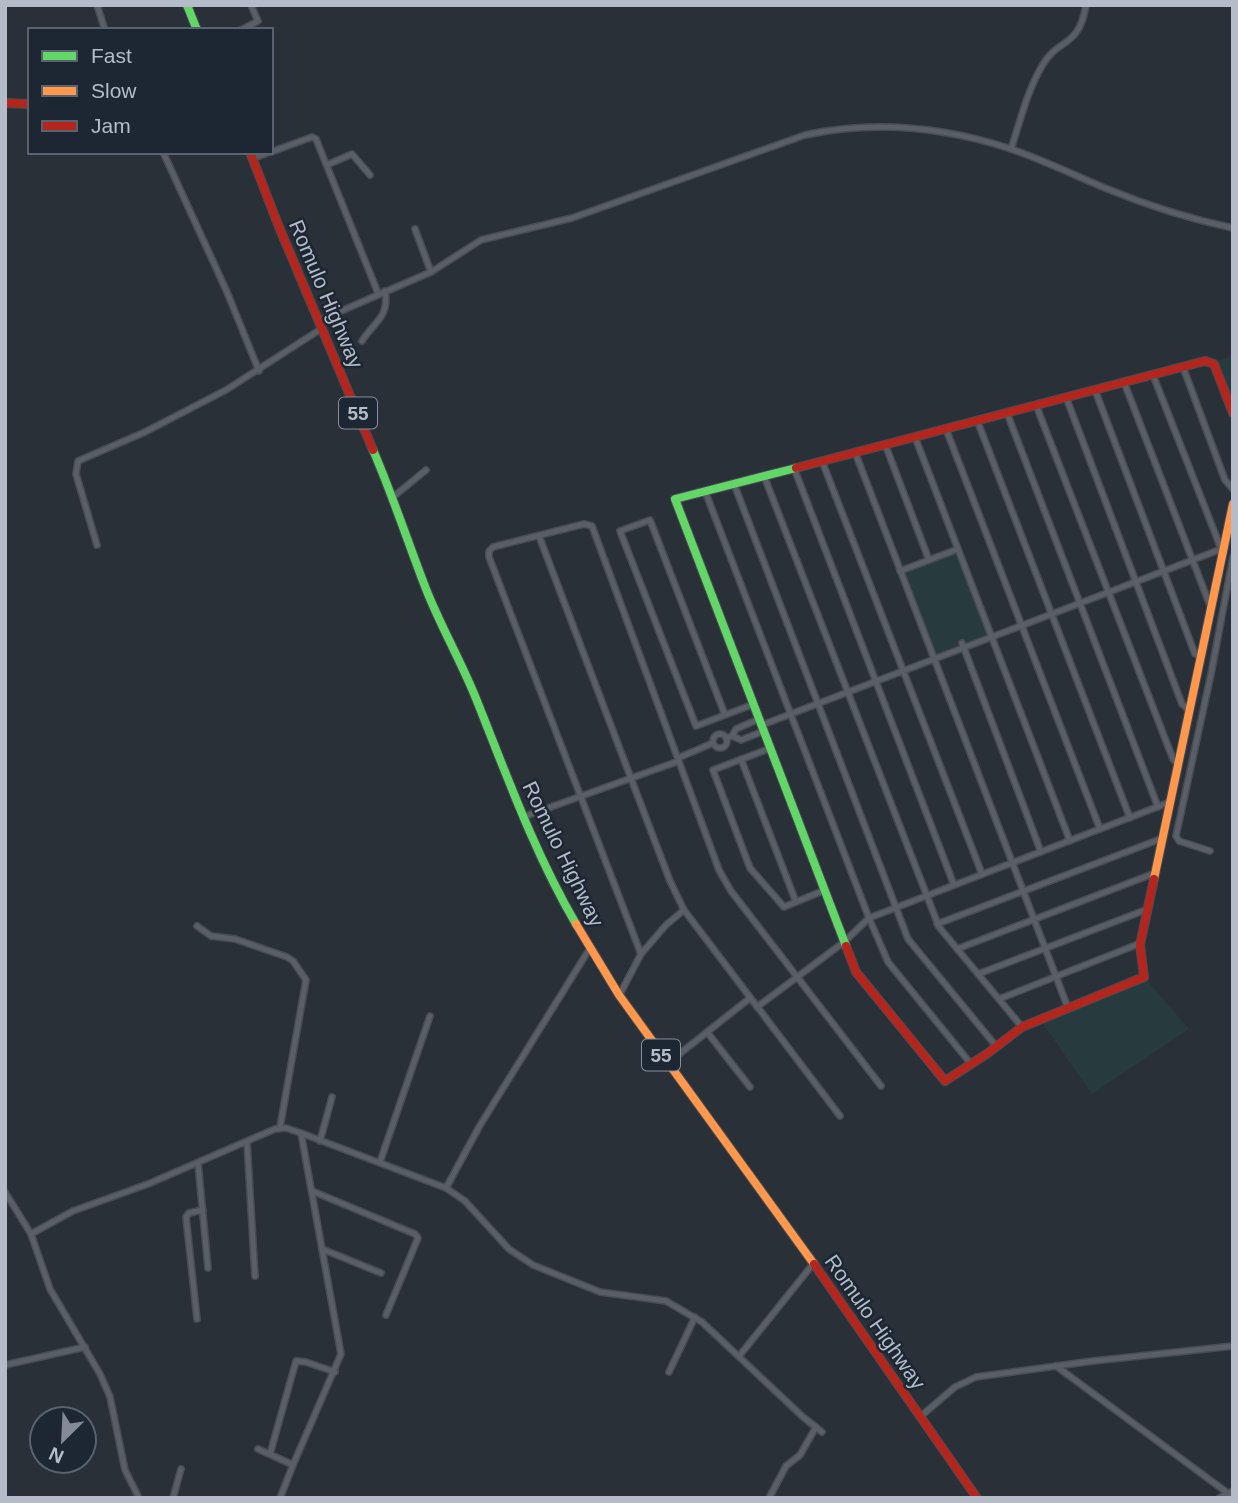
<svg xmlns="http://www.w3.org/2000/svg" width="1238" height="1503" viewBox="0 0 1238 1503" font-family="Helvetica,sans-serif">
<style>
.green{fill:#273a3e}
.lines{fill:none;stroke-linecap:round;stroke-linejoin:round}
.street-casing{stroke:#484c53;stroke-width:8}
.fast-casing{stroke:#484c53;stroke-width:10}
.slow-casing{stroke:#484c53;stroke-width:10}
.jam-casing{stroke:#484c53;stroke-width:10}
.street{stroke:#5a5e66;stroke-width:5}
.fast{stroke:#63d668;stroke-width:8}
.slow{stroke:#ff974d;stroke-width:8}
.jam{stroke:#b3261e;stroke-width:8}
.labels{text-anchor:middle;stroke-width:5;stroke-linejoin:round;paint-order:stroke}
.shield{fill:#1d2633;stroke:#878f9c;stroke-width:2}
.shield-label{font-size:19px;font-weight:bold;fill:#b4bcc9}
.street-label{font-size:21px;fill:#b4bcc9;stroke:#1d2633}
</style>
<rect width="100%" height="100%" fill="#2a3038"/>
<g class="green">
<path d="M1233 356V403L1216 361Z"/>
<path d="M957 552 988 635 936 655 903 572Z"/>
<path d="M1144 977 1189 1029 1092 1094 1043 1024Z"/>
</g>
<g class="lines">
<defs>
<g id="street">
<path d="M97 5 105 30"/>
<path d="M241 30 258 21 251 5"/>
<path d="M1011 149C1020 122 1027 91 1042 66 1057 38 1079 49 1086 5"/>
<path d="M163 152 227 292 259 371"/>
<path d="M271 152 312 137 316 139 378 293"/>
<path d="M254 158 270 152"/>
<path d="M327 165 352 154 370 175"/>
<path d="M415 229 431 272"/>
<path d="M318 321 431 272 481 240 572 218 805 135C875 120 944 127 1011 149 1043 160 1074 175 1105 188 1146 205 1190 219 1233 228"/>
<path d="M362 341C373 323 390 317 385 291"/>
<path d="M1183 367 1225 480 1233 489"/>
<path d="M1153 375 1222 551"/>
<path d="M1124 382 1211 608"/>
<path d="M1095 390 1195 654 1201 656"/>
<path d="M1066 397 1182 704 1189 710"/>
<path d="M1036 405 1173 759 1178 764"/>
<path d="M1007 413 1158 807"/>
<path d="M977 420 1130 818"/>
<path d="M946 429 1100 829"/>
<path d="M915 437 1070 841"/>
<path d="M885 444 929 560"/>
<path d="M855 452 1068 1008"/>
<path d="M822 461 982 874"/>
<path d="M794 468 954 885"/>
<path d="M764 476 939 927 1022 1027"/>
<path d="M734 484 908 939 996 1046"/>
<path d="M705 491 869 918 888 962 971 1064"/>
<path d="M393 497 426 470"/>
<path d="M539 536 670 881 684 910 840 1116"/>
<path d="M97 545 76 474 78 461 145 432 226 390 321 329"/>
<path d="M900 571 958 549"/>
<path d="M962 643 1041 852"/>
<path d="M725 715 650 520 620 531 696 726 754 704"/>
<path d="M762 725 1224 548"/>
<circle cx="720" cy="741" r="7"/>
<path d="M732 736 741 740 764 731"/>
<path d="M726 738 732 736 736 729 759 719"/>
<path d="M771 748 713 770 750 868 784 907 825 890"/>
<path d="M678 758 713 743"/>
<path d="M741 759 796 902"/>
<path d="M523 817 679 761"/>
<path d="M1210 851 1179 841 1176 836 1211 674 1233 557"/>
<path d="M684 910 666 925 641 954 489 557V551L493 547 584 524 592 526 719 870 731 891 881 1086"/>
<path d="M937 924 1163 838"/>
<path d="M197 926 211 936 235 939 287 957 293 961 306 980 280 1127"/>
<path d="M957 949 1155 873"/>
<path d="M978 974 1148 909"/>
<path d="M620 994 641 954"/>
<path d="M999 999 1141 943"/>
<path d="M757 1007 844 942 869 918 1170 802"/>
<path d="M707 1032 750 1087"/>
<path d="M668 1063 750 998"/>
<path d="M320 1141 332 1097"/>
<path d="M247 1142 255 1276"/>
<path d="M380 1162 430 1016"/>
<path d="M198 1163 208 1268"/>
<path d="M446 1188 479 1127 590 948"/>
<path d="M312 1191 415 1234 418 1238 386 1315"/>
<path d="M5 1192 31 1234 50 1289 100 1374 110 1397 125 1470 139 1498"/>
<path d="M31 1234 73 1211 148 1184 275 1129 286 1128 301 1133"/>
<path d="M322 1249 381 1273"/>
<path d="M197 1319 186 1217 189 1213 203 1210"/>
<path d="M740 1355 813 1264"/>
<path d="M5 1365 85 1347"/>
<path d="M1056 1366 1233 1497"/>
<path d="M669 1372 695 1317"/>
<path d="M920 1417 955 1387 976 1377 1093 1361 1233 1346"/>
<path d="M258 1449 293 1465 341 1354 301 1133 446 1188 465 1201 509 1249 533 1265 600 1292 666 1301 702 1322 803 1417 822 1432"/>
<path d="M270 1454 296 1361 306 1362 335 1372"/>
<path d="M173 1498 181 1469"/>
<path d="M280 1498 293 1465"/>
<path d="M769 1498 786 1466 800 1455 816 1427"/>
<path d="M1219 1498 1233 1491"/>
</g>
<g id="fast">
<path d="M187 5 197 30"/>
<path d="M373 450C393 496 408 543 426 589 441 627 462 663 477 701 507 776 535 854 576 924"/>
<path d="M796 468 675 499 846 946"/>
</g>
<g id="slow">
<path d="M1154 879 1233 504"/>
<path d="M576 924 619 995 814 1264"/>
</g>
<g id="jam">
<path d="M5 103 30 104"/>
<path d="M250 152 279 227 373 450"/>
<path d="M796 468 1205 361 1214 364 1233 413"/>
<path d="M846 946 856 972 945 1081 988 1053 1022 1027 1144 977 1140 945 1154 879"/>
<path d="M814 1264 977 1498"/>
</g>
</defs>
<use href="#street" class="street-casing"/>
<use href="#fast" class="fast-casing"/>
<use href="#slow" class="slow-casing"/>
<use href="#jam" class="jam-casing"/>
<use href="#street" class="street"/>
<use href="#fast" class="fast"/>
<use href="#slow" class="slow"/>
<use href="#jam" class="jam"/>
</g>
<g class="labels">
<g class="shield">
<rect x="339" y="397.5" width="38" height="31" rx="5"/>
<rect x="642" y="1039.5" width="38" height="31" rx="5"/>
</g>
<g class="shield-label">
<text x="358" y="420">55</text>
<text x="661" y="1062">55</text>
</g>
<g class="street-label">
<text transform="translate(326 294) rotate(67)" y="7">Romulo Highway</text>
<text transform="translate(563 854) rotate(64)" y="7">Romulo Highway</text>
<text transform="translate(875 1322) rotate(55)" y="7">Romulo Highway</text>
</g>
</g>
<rect width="1238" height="1503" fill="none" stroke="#b4bcc9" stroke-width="14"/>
<rect x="28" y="28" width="245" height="126" fill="#1d2633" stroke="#59626f" stroke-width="2"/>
<rect x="42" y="51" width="35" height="10" fill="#63d668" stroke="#59626f" stroke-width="2"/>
<text x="91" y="63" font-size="21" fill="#b4bcc9">Fast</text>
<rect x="42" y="86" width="35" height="10" fill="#ff974d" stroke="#59626f" stroke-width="2"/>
<text x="91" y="98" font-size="21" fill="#b4bcc9">Slow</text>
<rect x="42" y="121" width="35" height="10" fill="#b3261e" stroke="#59626f" stroke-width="2"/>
<text x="91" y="133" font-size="21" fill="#b4bcc9">Jam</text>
<g transform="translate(63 1440) rotate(204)"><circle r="33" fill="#1d2633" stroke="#59626f" stroke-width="2"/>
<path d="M0-5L12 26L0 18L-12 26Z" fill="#848b96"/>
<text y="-10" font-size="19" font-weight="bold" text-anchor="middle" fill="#b4bcc9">N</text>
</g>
</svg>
